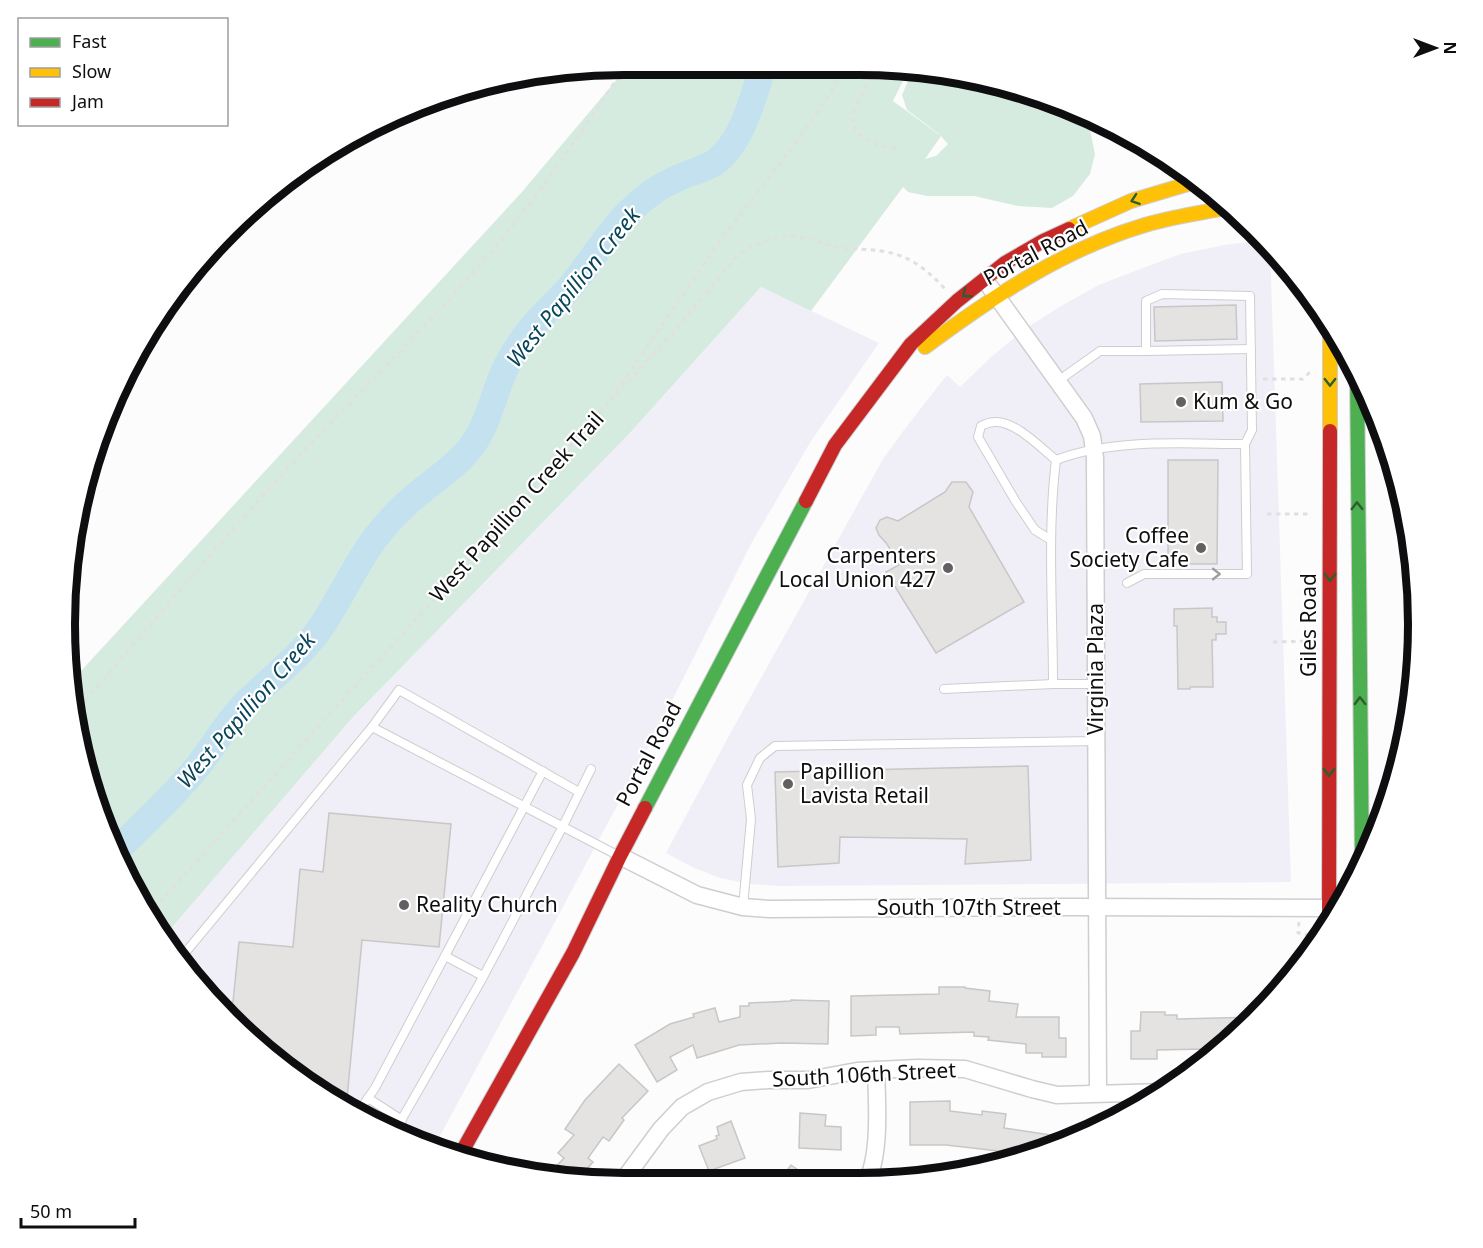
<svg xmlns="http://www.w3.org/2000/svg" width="1483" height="1248" viewBox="0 0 1483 1248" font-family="'Noto Sans',sans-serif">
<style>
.built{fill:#f0eff7}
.green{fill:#d6ebe0}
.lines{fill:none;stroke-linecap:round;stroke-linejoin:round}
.river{stroke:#c3e1ef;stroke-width:27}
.building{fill:#e4e3e2;stroke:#c7c7c7;stroke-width:1.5}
.lane-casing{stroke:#cececf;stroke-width:10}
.street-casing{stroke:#cececf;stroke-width:19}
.fast-casing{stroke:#cececf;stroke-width:16}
.slow-casing{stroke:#cececf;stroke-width:16}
.jam-casing{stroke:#cececf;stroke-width:16}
.path{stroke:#e0e0e1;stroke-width:3;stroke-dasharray:4.5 4.5;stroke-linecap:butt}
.lane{stroke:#fff;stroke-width:8}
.street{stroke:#fff;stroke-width:16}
.fast{stroke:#4caf50;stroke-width:14}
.slow{stroke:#ffc107;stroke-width:14}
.jam{stroke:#c62828;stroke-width:14}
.oneway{stroke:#2d5e30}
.oneway2{stroke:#9f9f9f}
.poi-dot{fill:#616163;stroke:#fff;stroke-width:2}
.labels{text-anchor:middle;stroke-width:4.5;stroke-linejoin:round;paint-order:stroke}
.street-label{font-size:21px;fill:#0e0e10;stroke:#fff}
.poi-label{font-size:21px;fill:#0e0e10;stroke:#fff;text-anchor:start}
.water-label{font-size:22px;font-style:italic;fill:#074559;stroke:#fff}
.rim{fill:none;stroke:#0e0e10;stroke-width:8}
</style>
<rect width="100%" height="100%" fill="#fcfcfd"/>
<g class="built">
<path d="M1265 240 1270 247 1291 882 779 886 749 884 720 878 692 867 666 853 731 732 883 459 904 430 947 375 960 387 991 357 1025 329 1061 306 1099 285 1140 269 1181 254 1224 245Z"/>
<path d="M761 287 879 343 811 441 752 542 646 752 433 1149 345 1109 255 1044 162 939 354 716 629 434Z"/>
</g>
<path class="green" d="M629 65 909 69 893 101 941 136 925 159 936 156 948 144 939 134 907 110 902 95 913 69H932L1096 119 1090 130 1095 154 1090 174 1073 196 1052 208 1018 206 974 196H927L908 192 903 187 811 311 761 287 629 434 354 716 162 939 107 838 69 697V684L521 193Z"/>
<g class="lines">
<path class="river" d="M115 852C143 824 173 797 198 766 213 747 225 725 242 707 267 681 297 660 319 630 340 600 354 566 376 537 390 519 406 503 424 489 440 476 458 464 471 447 487 426 492 401 502 376 509 359 520 342 532 327 544 313 559 300 571 286 591 262 607 233 629 212 642 199 659 186 676 179 688 173 703 170 714 163 742 144 753 97 763 67"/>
</g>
<g class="building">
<path d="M1236 305 1237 339 1155 341 1154 307Z"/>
<path d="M1222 382 1223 421 1141 422 1140 384Z"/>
<path d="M1168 460H1218L1217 564H1168Z"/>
<path d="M952 482H966L973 492 969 507 1024 602 936 653 886 572 899 565 887 544 879 535 876 528 880 520 887 517 898 521 945 492Z"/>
<path d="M1212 608V617H1217V622H1226V634H1216V640H1212L1213 687H1190V689H1178L1177 626H1174V609Z"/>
<path d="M1028 766 1031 860 965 864 967 839 840 837 839 863 778 867 775 772Z"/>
<path d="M329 813 451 824 439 947 362 940 346 1109 255 1044 216 1001 233 1002 239 942 293 947 300 869 323 872Z"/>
<path d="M939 987H965V988L990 991 989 1001 1018 1004 1016 1017H1059V1038H1066V1057H1042V1053H1026V1044L988 1040 989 1037 974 1036V1032L900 1034 899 1027H876V1035L851 1036V996L939 994Z"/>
<path d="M791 1000 829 1001 828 1044 782 1043 739 1045 697 1058 693 1045 670 1057 677 1070 657 1082 635 1045 670 1024 694 1017 693 1014 715 1008 719 1022 740 1017V1006H749V1003L791 1001Z"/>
<path d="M1141 1012H1165V1015H1177V1019L1257 1017 1204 1062V1049L1157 1050V1059H1131V1031H1140Z"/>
<path d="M619 1064 648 1091 622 1118 624 1120 609 1141 603 1137 588 1158 593 1162 577 1180 561 1177 553 1170 564 1158 558 1153 574 1135 565 1129 585 1100Z"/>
<path d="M950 1101V1111L982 1115V1111L1006 1114 1004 1128 1077 1139 1006 1161 1007 1152 946 1145H910V1102Z"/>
<path d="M800 1113 826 1115 825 1126 841 1127V1150L799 1148Z"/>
<path d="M731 1121 745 1158 709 1171 699 1146 717 1139 716 1136 719 1135 717 1127Z"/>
<path d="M791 1165 817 1183H778Z"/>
</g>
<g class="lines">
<defs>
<g id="lane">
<path d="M1146 351 1251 349"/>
<path d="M1051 540 1035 530 1016 502 978 437 981 426C985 424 990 422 995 422 1015 421 1040 447 1056 460"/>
<path d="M1127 583 1144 574H1247L1245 444"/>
<path d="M1053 684C1053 609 1047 534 1056 460 1112 438 1185 444 1245 444L1252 430 1250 296 1162 294 1146 301V351H1100L1058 381"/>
<path d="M944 689 1053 684H1096"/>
<path d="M372 727 399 690 579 792"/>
<path d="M743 907 751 819 747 785 760 758 775 746 1097 741"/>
<path d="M445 956 483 976"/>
<path d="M180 959 372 727 619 856"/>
<path d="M368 1098 402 1120"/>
<path d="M357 1114 375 1088 543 771"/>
<path d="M395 1131 482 979 563 826 591 769"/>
</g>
<g id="street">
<path d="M990 287 1084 418 1092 436 1095 458 1098 1093"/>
<path d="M620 856 697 895 743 907 769 909 1071 907 1337 908"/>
<path d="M622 1182 661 1129 682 1107 708 1092 741 1082 768 1080H808L857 1071 917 1068 965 1069 1032 1089 1057 1095 1164 1092"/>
<path d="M866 1183C881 1156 877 1101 876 1070"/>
</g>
<g id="fast">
<path d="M1357 374 1362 864"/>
<path d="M645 808 806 501"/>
</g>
<g id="slow">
<path d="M1069 229 1131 201 1191 183"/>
<path d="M925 347C992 297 1064 249 1145 225 1172 217 1199 213 1226 208"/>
<path d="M1330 431V323"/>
</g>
<g id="jam">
<path d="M806 501 835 445 911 344 957 301 1005 263 1043 241 1069 229"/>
<path d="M1329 926 1330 431"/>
<path d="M459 1157 573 953 620 856 645 808"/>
</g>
</defs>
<use href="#lane" class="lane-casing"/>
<use href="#street" class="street-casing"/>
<use href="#fast" class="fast-casing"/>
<use href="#slow" class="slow-casing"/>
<use href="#jam" class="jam-casing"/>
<g class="path">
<path d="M874 68 853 114C851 140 875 145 896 149"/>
<path d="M1263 379H1303L1310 372"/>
<path d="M616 395 672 334 738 255C757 242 777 234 800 237 812 239 824 244 836 247 857 250 880 248 901 256 918 262 933 276 945 289"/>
<path d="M1267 514H1310"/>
<path d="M1273 642 1310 641"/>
<path d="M74 715C140 636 207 557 276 481 346 404 423 332 491 252 541 193 584 129 626 65"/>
<path d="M148 915 416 619 607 405 720 241 800 137 847 68"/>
<path d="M1299 922 1298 933C1309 934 1314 936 1314 948"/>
</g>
<use href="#lane" class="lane"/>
<use href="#street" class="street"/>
<use href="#fast" class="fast"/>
<use href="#slow" class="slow"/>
<use href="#jam" class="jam"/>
</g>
<defs><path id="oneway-chevron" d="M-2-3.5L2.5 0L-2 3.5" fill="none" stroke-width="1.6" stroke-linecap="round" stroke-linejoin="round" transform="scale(1.5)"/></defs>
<g class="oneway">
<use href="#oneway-chevron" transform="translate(1135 200) rotate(161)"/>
<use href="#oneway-chevron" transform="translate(966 294) rotate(142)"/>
<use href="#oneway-chevron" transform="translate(1330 382) rotate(90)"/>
<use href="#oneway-chevron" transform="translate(1357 506) rotate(-91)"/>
<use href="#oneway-chevron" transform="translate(1330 577) rotate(90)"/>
<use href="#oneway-chevron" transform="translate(1360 701) rotate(-91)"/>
<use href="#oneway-chevron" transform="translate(1329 772) rotate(90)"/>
</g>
<use class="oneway2" href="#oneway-chevron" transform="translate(1216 574)"/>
<g class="poi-dot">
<circle cx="1181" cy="402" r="6"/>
<circle cx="1201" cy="548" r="6"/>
<circle cx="948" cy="568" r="6"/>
<circle cx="788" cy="784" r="6"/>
<circle cx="404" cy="905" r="6"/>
</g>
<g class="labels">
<g class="street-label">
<text transform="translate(1036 253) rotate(-28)" y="7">Portal Road</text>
<text transform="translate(517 507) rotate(-48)" y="7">West Papillion Creek Trail</text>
<text transform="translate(1309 625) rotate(-90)" y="7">Giles Road</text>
<text transform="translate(1096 669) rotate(-90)" y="7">Virginia Plaza</text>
<text transform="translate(649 754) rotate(-62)" y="7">Portal Road</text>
<text x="969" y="915">South 107th Street</text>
<text transform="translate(864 1075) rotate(-3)" y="7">South 106th Street</text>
</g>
<g class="poi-label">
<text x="1193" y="409">Kum &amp; Go</text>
<text x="1189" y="543" text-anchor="end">Coffee<tspan x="1189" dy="24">Society Cafe</tspan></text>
<text x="936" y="563" text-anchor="end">Carpenters<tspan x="936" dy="24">Local Union 427</tspan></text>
<text x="800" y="779">Papillion<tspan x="800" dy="24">Lavista Retail</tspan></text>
<text x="416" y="912">Reality Church</text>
</g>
<g class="water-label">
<text transform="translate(573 287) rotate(-51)" y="8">West Papillion Creek</text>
<text transform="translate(246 710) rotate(-49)" y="8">West Papillion Creek</text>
</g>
</g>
<path d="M0 0H1483V1248H0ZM624 75H859A549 549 0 0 1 1408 624V624A549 549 0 0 1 859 1173H624A549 549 0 0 1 75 624V624A549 549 0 0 1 624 75Z" fill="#fff" fill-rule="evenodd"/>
<path class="rim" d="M624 75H859A549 549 0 0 1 1408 624V624A549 549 0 0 1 859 1173H624A549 549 0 0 1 75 624V624A549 549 0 0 1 624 75Z"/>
<rect x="18" y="18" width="210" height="108" fill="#ffffff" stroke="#9f9f9f" stroke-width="1.5"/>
<rect x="30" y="38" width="30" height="9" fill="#4caf50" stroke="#9f9f9f" stroke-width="1.5"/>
<text x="72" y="48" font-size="18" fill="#0e0e10">Fast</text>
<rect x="30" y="68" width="30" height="9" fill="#ffc107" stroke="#9f9f9f" stroke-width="1.5"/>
<text x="72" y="78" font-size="18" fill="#0e0e10">Slow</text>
<rect x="30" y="98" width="30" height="9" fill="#c62828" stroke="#9f9f9f" stroke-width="1.5"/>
<text x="72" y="108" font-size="18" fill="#0e0e10">Jam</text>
<g transform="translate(1435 48) rotate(90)" stroke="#ffffff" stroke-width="4.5" paint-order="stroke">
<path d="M0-4.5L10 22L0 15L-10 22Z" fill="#0e0e10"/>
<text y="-9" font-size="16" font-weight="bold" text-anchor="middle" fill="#0e0e10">N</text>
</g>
<path d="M21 1218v9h114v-9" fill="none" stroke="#0e0e10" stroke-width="3"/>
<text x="30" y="1218" font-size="18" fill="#0e0e10" stroke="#ffffff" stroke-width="4.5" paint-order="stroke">50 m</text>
</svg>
